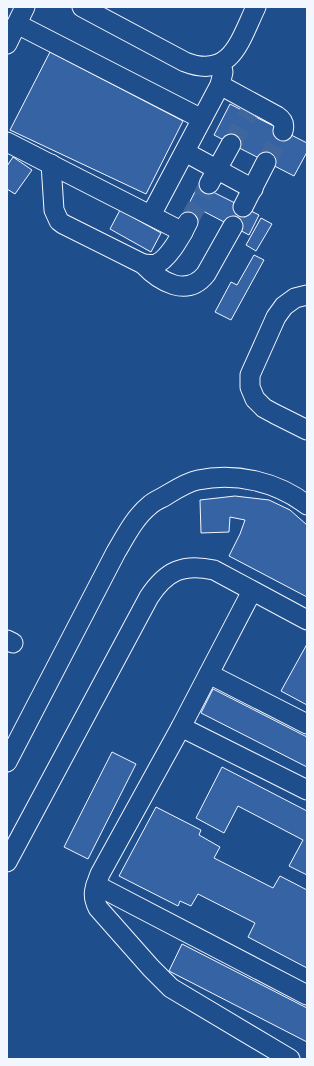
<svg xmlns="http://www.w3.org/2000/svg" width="314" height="1066" viewBox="0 0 314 1066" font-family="'Noto Sans',sans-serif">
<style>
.building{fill:#3563a3;stroke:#f2f6ff}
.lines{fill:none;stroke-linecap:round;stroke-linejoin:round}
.minor-tunnel{stroke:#3f679d;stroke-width:19;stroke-dasharray:19 10;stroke-linecap:butt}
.minor-casing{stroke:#f2f6ff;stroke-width:21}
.minor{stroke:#1f4e8c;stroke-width:19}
</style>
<rect width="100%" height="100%" fill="#1f4e8c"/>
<g class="building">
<path d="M50 52 183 121 146 194 10 130Z"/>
<path d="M230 104 307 143V152L294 176 214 135Z"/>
<path d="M13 157 32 170 15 194 7 189V166Z"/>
<path d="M201 180 213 192 259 215 249 235 203 211 196 226 181 219Z"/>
<path d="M120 210 161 233 151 252 110 229Z"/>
<path d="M261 218 272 224 256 251 246 245Z"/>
<path d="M254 255 264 260 231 320 215 312 231 282 237 285Z"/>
<path d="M235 496 269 500 290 510 307 525V597L229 556 240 534 245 520 230 517 229 532 201 533 200 500Z"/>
<path d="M307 644V705L281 691Z"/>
<path d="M213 689 307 737V767L201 713Z"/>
<path d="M112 752 136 764 88 859 64 847Z"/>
<path d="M222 767 307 811V875L289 866 303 840 238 806 224 833 196 818Z"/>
<path d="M156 807 201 830 199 835 220 847 214 858 273 888 280 876 307 890V968L248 937 255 923 198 894 191 906 180 901 178 906 119 876Z"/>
<path d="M182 944 307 1008V1042L169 971Z"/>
</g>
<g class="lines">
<g class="minor-tunnel">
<path d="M231 144 249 113"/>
<path d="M266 162 283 131"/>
<path d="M188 222 209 184"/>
</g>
<defs>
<g id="minor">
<path d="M82 7 185 62C231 80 240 40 256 7"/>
<path d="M17 24 202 119"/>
<path d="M7 44 25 7"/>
<path d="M220 85 277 116C283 120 285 124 283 131"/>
<path d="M7 142 183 232"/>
<path d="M185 152 253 189"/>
<path d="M51 164 54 210 59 221 63 224 143 264C160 282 187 298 206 274L233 226"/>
<path d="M209 184 231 144"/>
<path d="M243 207 266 162"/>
<path d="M151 215 220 85 223 72 221 63"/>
<path d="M143 264C147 264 152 265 156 264 168 260 183 233 188 222"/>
<path d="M307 295 295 298 284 306 276 317 250 375V387L255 399 264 408 275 414 307 430"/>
<path d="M252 591 181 727 100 874C95 888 91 894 98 908L151 968 171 988 290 1059"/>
<path d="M7 640 13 643"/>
<path d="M209 674 307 724"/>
<path d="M181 727 307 790"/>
<path d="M7 762 116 552C126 535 135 517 150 505 154 501 160 499 165 496 175 490 187 482 198 480 236 472 277 482 307 505"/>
<path d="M7 862 149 597C166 571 183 563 214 570L307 620"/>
<path d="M96 885 307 995"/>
</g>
</defs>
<use href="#minor" class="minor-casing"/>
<use href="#minor" class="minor"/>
</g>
<rect width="314" height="1066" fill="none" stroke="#f2f6ff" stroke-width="16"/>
</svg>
